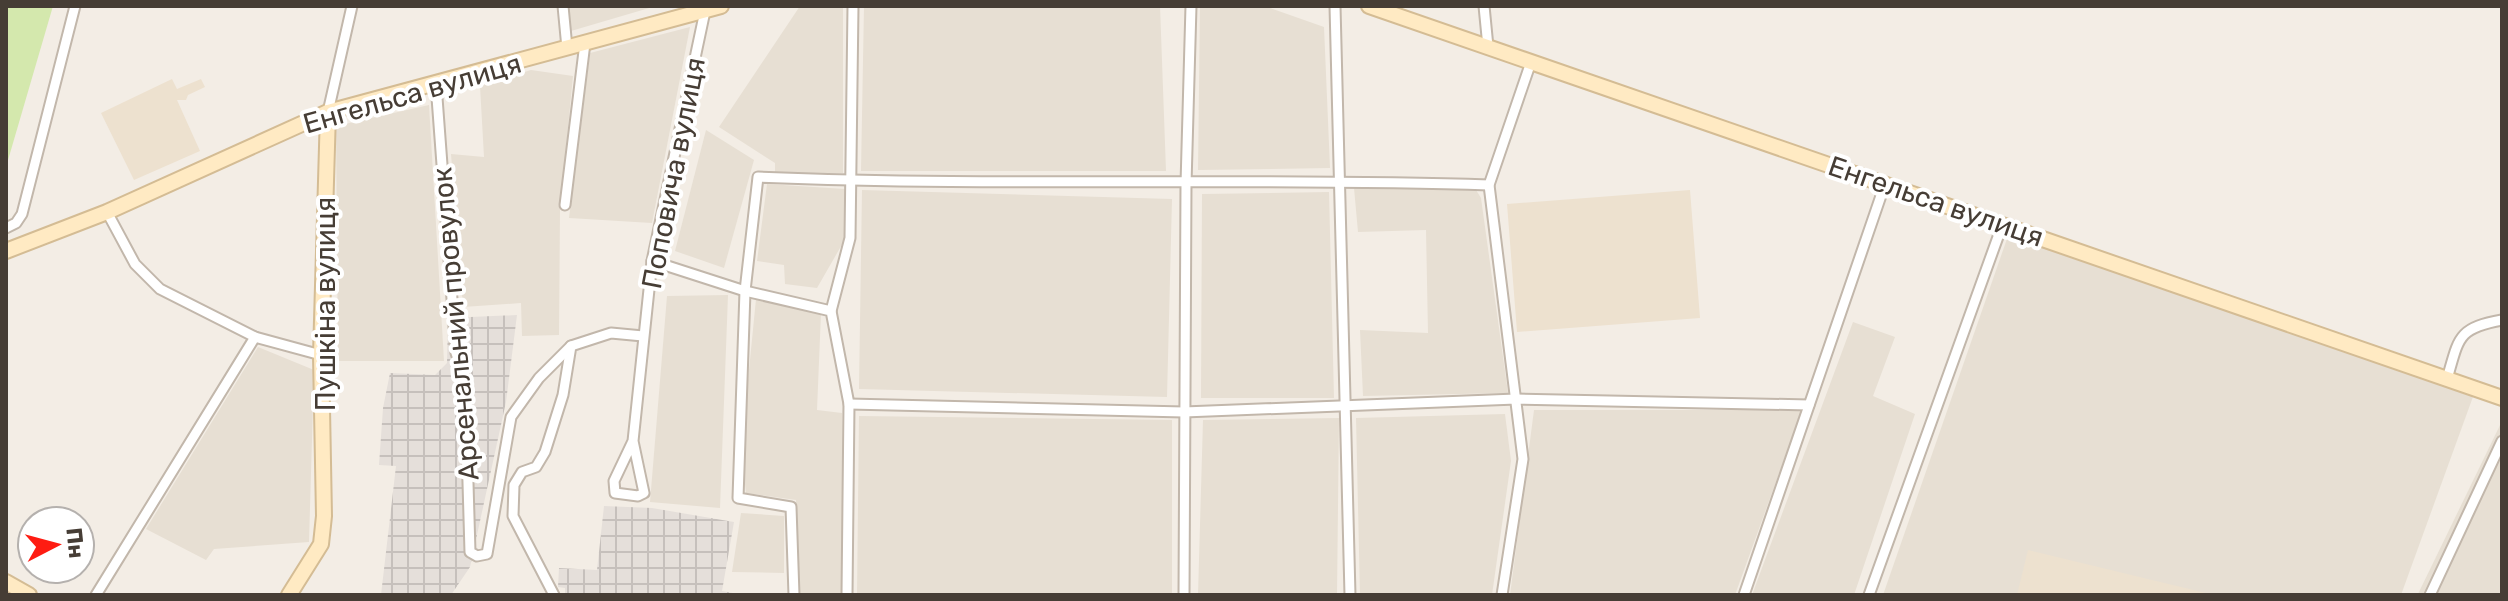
<svg xmlns="http://www.w3.org/2000/svg" width="2508" height="601" viewBox="0 0 2508 601" font-family="Rubik,sans-serif">
<style>
.residential{fill:#e7dfd3}
.industrial{fill:url(#industrial-grid)}
.education{fill:#ede1cf}
.green{fill:#d4e8ad}
.lines{fill:none;stroke-linecap:round;stroke-linejoin:round}
.street-casing{stroke:#c2b7ab;stroke-width:13}
.secondary-casing{stroke:#d4bc94;stroke-width:18}
.street{stroke:#fff;stroke-width:9}
.secondary{stroke:#ffeac3;stroke-width:14}
.labels{text-anchor:middle;stroke-width:8;stroke-linejoin:round;paint-order:stroke}
.street-label{font-size:28px;fill:#463d35;stroke:#fff}
</style>
<defs>
<pattern id="industrial-grid" width="8" height="8" patternUnits="userSpaceOnUse" patternTransform="scale(2)"><rect width="8" height="8" fill="#e5dfda"/><path d="M0 4h8M4 0v8" fill="none" stroke="#c6c0bc"/></pattern>
</defs>
<rect width="100%" height="100%" fill="#f3ede5"/>
<g class="residential">
<path d="M569 6H656L571 31Z"/>
<path d="M800 6H843V173H775V163L719 127Z"/>
<path d="M864 6H1160L1166 171H861Z"/>
<path d="M1200 6H1264L1324 27 1330 168 1198 170Z"/>
<path d="M690 27 652 223 569 218 590 53Z"/>
<path d="M531 70 573 76 560 210 559 335 522 336 521 303 463 307 451 154 484 157 480 86Z"/>
<path d="M429 105 444 361H338L336 126Z"/>
<path d="M706 130 754 160 724 268 675 251Z"/>
<path d="M767 184 845 189 844 241 817 288 785 284 784 265 757 261Z"/>
<path d="M1354 188 1476 190 1481 198 1508 393 1363 396 1360 330 1428 333 1426 230 1358 232Z"/>
<path d="M862 190 1172 199 1167 397 859 389Z"/>
<path d="M1329 192 1334 398H1201L1202 194Z"/>
<path d="M2009 233 2474 394 2401 595H1883Z"/>
<path d="M728 295 720 508 650 502 667 296Z"/>
<path d="M756 299 821 313 817 410 842 413 844 595H797L796 500 746 493 741 451Z"/>
<path d="M1853 322 1895 337 1873 396 1915 414 1854 595H1752Z"/>
<path d="M258 347 314 370 309 542 214 549 206 560 146 529Z"/>
<path d="M1534 410H1802L1735 595H1510Z"/>
<path d="M1505 414 1511 461 1492 595H1360L1356 418Z"/>
<path d="M859 416 1172 420V595H857Z"/>
<path d="M1339 418 1337 595H1198L1203 420Z"/>
<path d="M2502 421V595H2420L2418 594Z"/>
<path d="M741 513 784 516V573L732 572Z"/>
</g>
<g class="industrial">
<path d="M517 315 506 402 470 567 451 595H381L396 466 379 465 383 408 390 373 435 375 447 363 448 318Z"/>
<path d="M604 506 652 508 734 522 722 591 744 595H565V588L558 587 559 568 597 570Z"/>
</g>
<g class="education">
<path d="M172 79 177 89 201 79 205 87 188 95 186 100H177L200 151 134 180 101 113Z"/>
<path d="M1690 190 1700 318 1517 332 1507 204Z"/>
<path d="M2028 550 2214 595H2017Z"/>
</g>
<path class="green" d="M6 6H53L6 167Z"/>
<g class="lines">
<defs>
<g id="street">
<path d="M563 6 567 48"/>
<path d="M1335 6 1350 595"/>
<path d="M1484 6 1488 47"/>
<path d="M436 84 456 353 465 379 470 552 477 556 487 554 511 417 539 378 571 346"/>
<path d="M328 112 352 6"/>
<path d="M565 205 585 43"/>
<path d="M107 212 135 264 160 289 255 337 321 355"/>
<path d="M6 228 16 223 22 214 75 6"/>
<path d="M652 261 745 291 831 311 849 404 847 595"/>
<path d="M831 311 850 238 853 6"/>
<path d="M2447 379C2459 338 2457 328 2502 320"/>
<path d="M849 404 1184 412 1516 399 1809 405"/>
<path d="M633 441 644 493 638 496 615 493 614 481 633 441 652 261 705 11"/>
<path d="M96 595 255 337"/>
<path d="M554 595 513 516 514 485 522 472 536 467 545 452 563 395 571 346 611 333 643 336"/>
<path d="M794 595 791 507 738 498 745 291 758 177C1002 187 1246 177 1489 185"/>
<path d="M1184 595 1186 184 1191 6"/>
<path d="M1502 595 1523 459 1489 185 1531 62"/>
<path d="M1744 595 1885 184"/>
<path d="M1869 595 2003 223"/>
<path d="M2430 595 2502 441"/>
</g>
<g id="secondary">
<path d="M1369 6 2502 398"/>
<path d="M6 251 107 212 328 112 721 6"/>
<path d="M6 582 29 595"/>
<path d="M289 595 321 544 324 516 321 355 328 112"/>
</g>
</defs>
<use href="#street" class="street-casing"/>
<use href="#secondary" class="secondary-casing"/>
<use href="#street" class="street"/>
<use href="#secondary" class="secondary"/>
</g>
<g class="labels">
<g class="street-label">
<text transform="translate(412 93) rotate(-16)" y="10">Енгельса вулиця</text>
<text transform="translate(673 173) rotate(-79)" y="10">Поповича вулиця</text>
<text transform="translate(1936 201) rotate(19)" y="10">Енгельса вулиця</text>
<text transform="translate(325 304) rotate(-90)" y="10">Пушкіна вулиця</text>
<text transform="translate(455 324) rotate(-95)" y="10">Арсенальний провулок</text>
</g>
</g>
<rect width="2508" height="601" fill="none" stroke="#463d35" stroke-width="16"/>
<g transform="translate(56 545) rotate(84)"><circle r="38" fill="#ffffff" stroke="#b5b1ae" stroke-width="2"/>
<path d="M0-6L14 30L0 20L-14 30Z" fill="#fe1c12"/>
<text y="-12" font-size="22" font-weight="bold" text-anchor="middle" fill="#463d35">Пн</text>
</g>
</svg>
